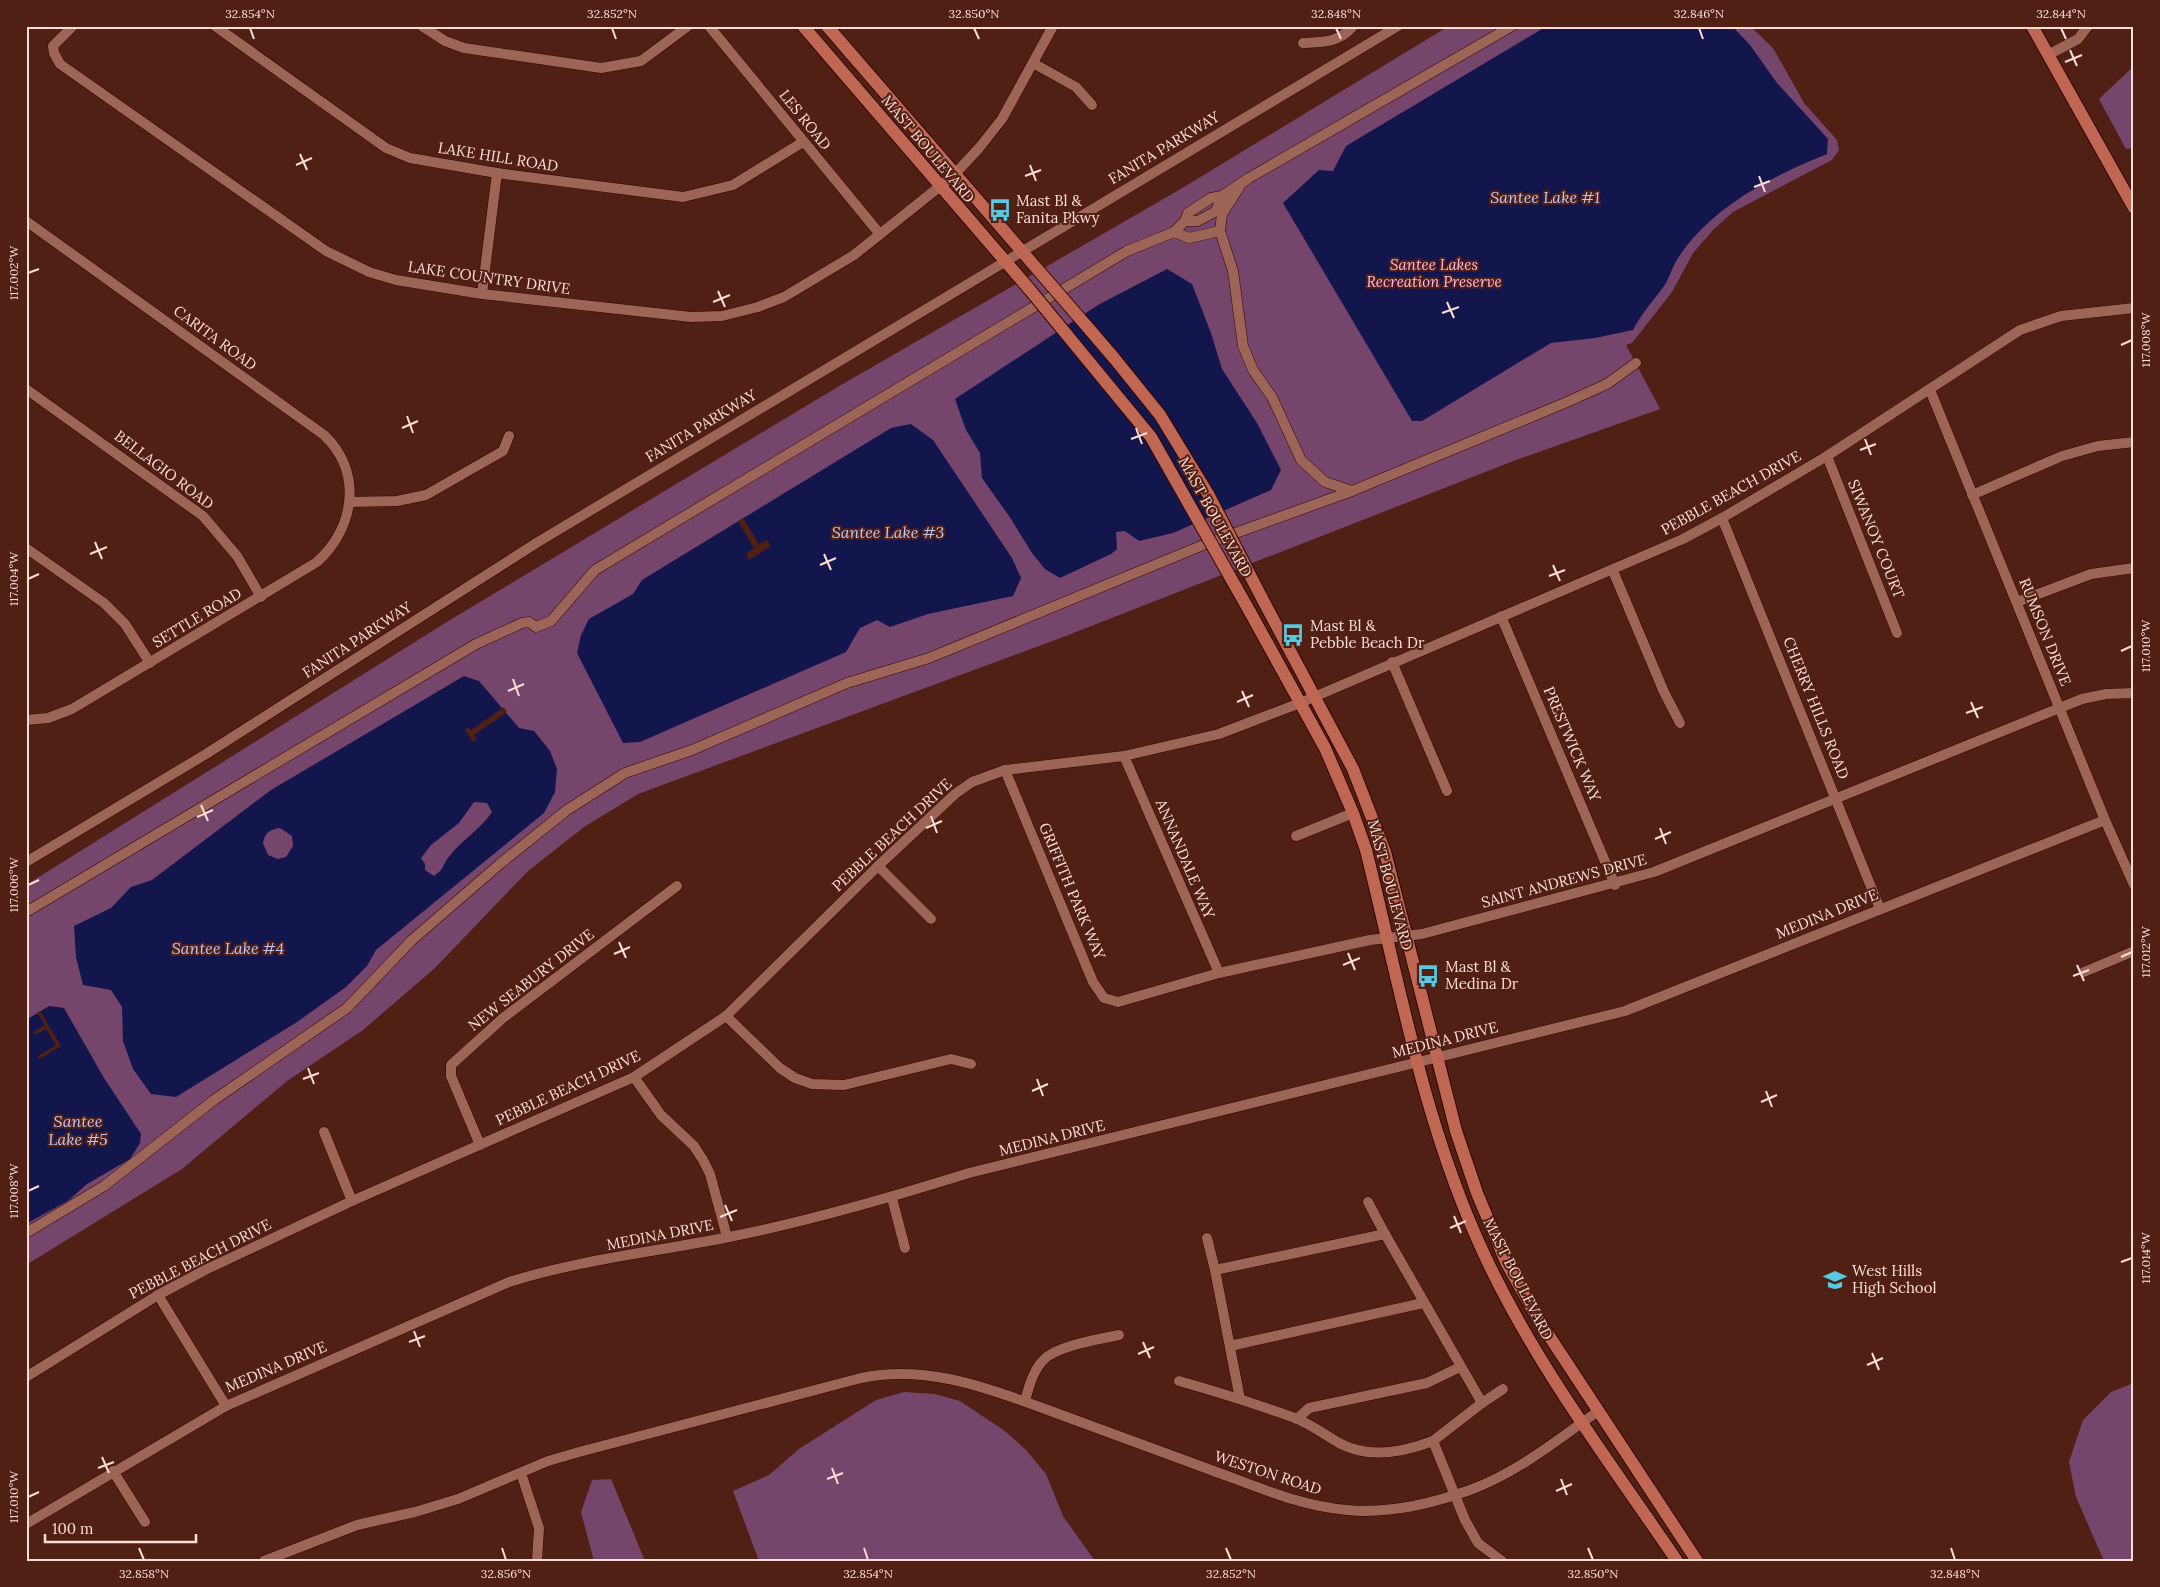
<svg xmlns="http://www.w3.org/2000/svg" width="2160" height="1587" viewBox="0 0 2160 1587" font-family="Lora,serif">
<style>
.green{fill:#75456c}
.water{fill:#13154d;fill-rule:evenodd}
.pier{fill:#512015}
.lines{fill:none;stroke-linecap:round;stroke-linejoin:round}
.minor-casing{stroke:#340500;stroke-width:11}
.major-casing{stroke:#340500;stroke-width:14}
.minor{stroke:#9d6557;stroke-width:10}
.major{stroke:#bf6753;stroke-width:12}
.major-bridge-casing{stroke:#340500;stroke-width:14;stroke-linecap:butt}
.major-bridge{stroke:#bf6753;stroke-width:12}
.ticks{fill:none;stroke:#feddd5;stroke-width:2}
.labels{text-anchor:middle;stroke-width:4;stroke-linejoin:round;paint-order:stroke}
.street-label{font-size:15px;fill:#feddd5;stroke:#512015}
.poi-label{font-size:15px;fill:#feddd5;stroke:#512015;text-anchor:start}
.park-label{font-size:15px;font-style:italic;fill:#fcb8ed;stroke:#512015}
.water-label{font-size:16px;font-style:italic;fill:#bac7fe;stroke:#512015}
.neatline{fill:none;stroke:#feddd5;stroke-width:2}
.ticks-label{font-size:12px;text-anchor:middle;fill:#feddd5}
</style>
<rect width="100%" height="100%" fill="#512015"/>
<g class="green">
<path d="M1449 26H1750L1773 48 1804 103 1837 140 1839 150 1832 160 1733 212 1714 229 1693 253 1672 292 1632 343 1626 345 1660 409 1516 460 1058 639 638 794 584 827 528 871 435 968 363 1030 287 1081 182 1169 26 1265V885L450 620 841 385 1179 190Z"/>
<path d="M2134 66V148L2126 149 2099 99Z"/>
<path d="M2134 1383V1561H2104L2076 1497 2069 1462 2083 1420 2111 1392Z"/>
<path d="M904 1392 935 1394 960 1401 1005 1431 1025 1449 1046 1474 1063 1516 1095 1561H759L733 1491 769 1475 799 1449 876 1400Z"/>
<path d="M611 1479 645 1561H594L581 1512 592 1480Z"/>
</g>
<g class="water">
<path d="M1547 26H1732L1750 45 1777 83 1828 139 1827 154C1772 176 1711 207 1678 258 1672 267 1670 277 1664 286 1653 301 1642 313 1633 330L1595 338 1551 343 1422 421H1412L1283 203 1319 170 1333 171 1346 146Z"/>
<path d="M1167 269 1192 284 1211 333 1222 369 1257 423 1281 470 1271 490 1173 533 1139 541 1125 531 1116 532 1117 549 1111 554 1060 578 1045 569 1032 553 1009 516 982 478 980 453 966 430 955 399 1098 305Z"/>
<path d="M911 424 933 440 1012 558 1021 578 1013 596 928 614 890 627 877 620 860 628 846 652 640 742 623 743 577 653 581 635 589 619 633 594 642 580 891 428Z"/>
<path d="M464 676 479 681 519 728 534 731 550 751 557 769 555 792 544 813 376 950 367 966 346 987 297 1022 176 1097 151 1094 133 1069 123 1041 122 1007 111 990 83 985 76 957 74 926 111 908 131 887 152 880 271 790ZM474 802 487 803 492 812C480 830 460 841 448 858 441 868 445 868 434 876L425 870V864L421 858 431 845 459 823ZM280 828 292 836 293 846 286 857 278 859 268 855 263 843C264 834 270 829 280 828Z"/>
<path d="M49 1006 64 1008 104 1078 141 1134 140 1143 130 1159 87 1184 69 1200 26 1224V1020Z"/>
</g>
<g class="pier">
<path d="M743 518 759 544 767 540 771 546 749 560 746 554 754 548 738 521Z"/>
<path d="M504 707 507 712 474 735 477 739 473 742 465 730 468 727 471 730Z"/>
<path d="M40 1011 61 1046 40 1059 38 1056 56 1045 46 1029 35 1035 33 1032 45 1025 37 1013Z"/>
</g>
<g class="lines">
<defs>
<g id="minor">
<path d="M73 26 53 46 54 53 60 64 326 251 369 272 396 280 482 294 691 317 722 316 758 307 784 297 854 255 954 175 979 148 1002 119 1053 26"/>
<path d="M215 26 386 148 410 158 497 173 683 197 733 185 803 142"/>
<path d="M422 26 445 41 464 48 601 68 641 61 688 26"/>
<path d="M709 26 879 233"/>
<path d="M1303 43C1323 42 1339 43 1353 26"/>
<path d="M2048 55 2078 39 2088 26"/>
<path d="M1033 63 1076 87 1092 105"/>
<path d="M26 221 324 435C363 472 355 527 317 562L72 709 48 718 26 720"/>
<path d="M1185 221H1198L1216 211 1222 196"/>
<path d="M1220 231 1222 214 1240 186"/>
<path d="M1174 232 1189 238 1220 231 1233 271 1243 346 1253 370 1272 397 1301 460 1325 482 1352 491 1567 402 1607 384 1636 363"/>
<path d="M482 294 497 173"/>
<path d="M26 389 203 516 237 556 261 597"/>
<path d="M1930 390 2105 820 2134 885"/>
<path d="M1827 456 1897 633"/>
<path d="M1972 495 2062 456 2098 446 2134 442"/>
<path d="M350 502 397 501 426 495 503 451 509 436"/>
<path d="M1722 518 1880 909"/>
<path d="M26 548 104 603 125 624 150 663"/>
<path d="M1613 571 1664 692 1680 723"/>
<path d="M2017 602 2091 574 2134 568"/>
<path d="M1501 616 1615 885"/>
<path d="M1392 662 1447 791"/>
<path d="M1124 756 1219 973"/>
<path d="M1005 770 1093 982 1104 998 1118 1002 1219 973 1370 940 1422 934 1654 872 2082 699 2106 694 2134 693"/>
<path d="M1296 836 1353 813"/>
<path d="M26 862 206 754 538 542 1398 26"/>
<path d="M878 866 931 919"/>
<path d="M26 912 476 644 522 623 529 622 536 627 551 621 595 570 1127 251 1174 232 1185 221 1188 213 1211 198 1222 196 1249 178 1512 26"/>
<path d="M2084 972 2134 951"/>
<path d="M726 1016 780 1068 795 1078 812 1084 844 1085 951 1059 971 1064"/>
<path d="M634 1077 661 1115 694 1146 703 1160 710 1174 727 1237"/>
<path d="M324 1132 352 1201"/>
<path d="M480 1145 451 1076V1065L503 1018 677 886"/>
<path d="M892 1198 905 1248"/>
<path d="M1368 1202 1385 1234"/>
<path d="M26 1233 104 1186 214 1100 347 1008 412 940 501 863 567 810 625 773 692 750 847 683 929 658 1208 543 1352 491"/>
<path d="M1207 1238 1215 1270"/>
<path d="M158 1295 226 1406"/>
<path d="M1230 1346 1423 1303"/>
<path d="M26 1377 158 1295 205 1270 352 1201 634 1077 726 1016 878 866 955 794 972 782 1005 770 1124 756 1219 734 1300 703 1683 539 1722 518 1827 456 2020 330 2061 316 2134 308"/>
<path d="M1179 1381C1218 1392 1256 1404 1295 1418 1311 1424 1326 1436 1341 1444 1370 1459 1404 1452 1433 1441L1465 1520 1478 1543 1502 1561"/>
<path d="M1240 1399 1215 1270 1385 1234 1482 1403 1433 1441"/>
<path d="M1025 1401C1029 1386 1034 1366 1048 1356 1064 1345 1099 1339 1119 1335"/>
<path d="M1482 1403 1503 1389"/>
<path d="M1297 1419 1309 1408 1427 1383 1460 1367"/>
<path d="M113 1471 145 1522"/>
<path d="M521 1473 539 1528 537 1561"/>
<path d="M26 1524 226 1406 509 1282C579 1260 653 1252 724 1238 807 1222 889 1198 969 1173L1625 1011 2105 820"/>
<path d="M264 1561 357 1525 415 1512 458 1499 548 1461 579 1452 861 1378C922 1365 980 1385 1037 1406 1095 1427 1153 1449 1211 1470 1256 1486 1299 1506 1347 1510 1388 1514 1431 1504 1470 1490 1517 1473 1557 1440 1597 1412"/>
</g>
<g id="major">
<path d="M803 26 1030 290"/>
<path d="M827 26 1045 278"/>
<path d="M2032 26 2134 208"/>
<path d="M1090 330 1114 358"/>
<path d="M1265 604 1353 769 1385 852 1456 1131 1477 1193 1506 1262 1536 1316 1697 1561"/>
<path d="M1250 612 1325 748 1353 813 1366 850C1400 986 1424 1126 1484 1254 1535 1364 1609 1461 1677 1561"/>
</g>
</defs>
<use href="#minor" class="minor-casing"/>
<use href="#major" class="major-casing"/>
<use href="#minor" class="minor"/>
<use href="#major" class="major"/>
<defs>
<g id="major-bridge">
<path d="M1045 278 1090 330"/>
<path d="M1030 290 1151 437 1250 612"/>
<path d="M1114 358 1160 415 1208 494 1265 604"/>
</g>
</defs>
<use href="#major-bridge" class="major-bridge-casing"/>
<use href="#major-bridge" class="major-bridge"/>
</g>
<path class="ticks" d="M250 28 254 39M612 28 616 39M974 28 979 39M1336 28 1341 39M1699 28 1703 39M2061 28 2066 39M2070 50 2077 66M2065 62 2082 55M300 154 307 170M296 165 312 158M1030 165 1036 181M1025 176 1041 170M1759 176 1765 192M1754 187 1770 181M28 273 39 269M718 291 725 307M713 302 730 295M1447 302 1454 318M1442 313 1459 307M2121 345 2132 340M407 416 413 433M402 428 418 421M1136 428 1142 444M1131 439 1147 433M1865 439 1871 455M1860 450 1876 444M95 542 102 559M90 554 107 547M824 554 831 570M820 565 836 558M1553 565 1560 581M1549 576 1565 570M28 579 39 574M2121 651 2132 646M513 679 519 696M508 691 524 684M1242 691 1249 707M1237 702 1253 695M1971 702 1978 718M1966 713 1983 707M201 805 208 821M931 816 937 833M197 817 213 810M926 828 942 821M1660 828 1666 844M1655 839 1671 832M28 885 39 880M619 942 626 958M1348 953 1355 970M614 954 630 947M2121 957 2132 952M1343 965 1360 958M2077 965 2084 981M2073 976 2089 970M308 1068 314 1084M303 1079 319 1073M1037 1079 1043 1096M1032 1091 1048 1084M1766 1091 1772 1107M1761 1102 1777 1095M28 1191 39 1186M725 1205 732 1221M1454 1216 1461 1233M720 1217 737 1210M1450 1228 1466 1221M2121 1262 2132 1258M414 1331 420 1347M409 1342 425 1336M1143 1342 1150 1358M1872 1353 1879 1370M1138 1354 1154 1347M1867 1365 1883 1358M102 1457 109 1473M98 1468 114 1462M832 1468 838 1484M827 1479 843 1473M1561 1479 1567 1495M1556 1491 1572 1484M28 1497 39 1492M139 1548 144 1560M502 1548 506 1560M864 1548 868 1560M1226 1548 1231 1560M1588 1548 1593 1560M1951 1548 1955 1560"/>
<defs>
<symbol id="bus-bare" viewBox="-9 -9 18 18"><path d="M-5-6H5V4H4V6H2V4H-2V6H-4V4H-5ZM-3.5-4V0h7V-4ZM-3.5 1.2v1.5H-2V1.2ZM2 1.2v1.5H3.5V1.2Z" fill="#57c9e2" stroke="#512015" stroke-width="2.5" paint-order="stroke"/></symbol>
<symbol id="school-bare" viewBox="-9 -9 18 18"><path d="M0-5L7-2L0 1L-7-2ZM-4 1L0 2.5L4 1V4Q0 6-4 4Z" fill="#57c9e2" stroke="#512015" stroke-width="2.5" paint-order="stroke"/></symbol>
</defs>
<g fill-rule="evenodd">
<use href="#bus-bare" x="984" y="194" width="32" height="32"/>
<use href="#bus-bare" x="1277" y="619" width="32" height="32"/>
<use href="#bus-bare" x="1412" y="960" width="32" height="32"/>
<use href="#school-bare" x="1819" y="1264" width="32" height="32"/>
</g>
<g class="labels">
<g class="street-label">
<text transform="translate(805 120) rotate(51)" y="5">LES ROAD</text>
<text transform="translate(1164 148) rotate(-31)" y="5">FANITA PARKWAY</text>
<text transform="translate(928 149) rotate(50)" y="5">MAST BOULEVARD</text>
<text transform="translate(498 157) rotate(9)" y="5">LAKE HILL ROAD</text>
<text transform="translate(489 278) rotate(8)" y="5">LAKE COUNTRY DRIVE</text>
<text transform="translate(215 338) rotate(36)" y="5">CARITA ROAD</text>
<text transform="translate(701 426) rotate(-31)" y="5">FANITA PARKWAY</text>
<text transform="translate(164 470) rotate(37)" y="5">BELLAGIO ROAD</text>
<text transform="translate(1731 493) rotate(-29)" y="5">PEBBLE BEACH DRIVE</text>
<text transform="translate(1215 517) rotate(61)" y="5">MAST BOULEVARD</text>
<text transform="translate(1876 539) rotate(68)" y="5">SIWANOY COURT</text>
<text transform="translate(197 618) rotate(-31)" y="5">SETTLE ROAD</text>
<text transform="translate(2045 632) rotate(68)" y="5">RUMSON DRIVE</text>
<text transform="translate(357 640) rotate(-33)" y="5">FANITA PARKWAY</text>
<text transform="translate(1816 708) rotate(68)" y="5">CHERRY HILLS ROAD</text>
<text transform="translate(1572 744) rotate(67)" y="5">PRESTWICK WAY</text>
<text transform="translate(892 835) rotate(-43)" y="5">PEBBLE BEACH DRIVE</text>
<text transform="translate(1185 859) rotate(67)" y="5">ANNANDALE WAY</text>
<text transform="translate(1564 881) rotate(-15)" y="5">SAINT ANDREWS DRIVE</text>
<text transform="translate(1390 885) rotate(75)" y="5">MAST BOULEVARD</text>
<text transform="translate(1072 891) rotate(67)" y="5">GRIFFITH PARK WAY</text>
<text transform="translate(1827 914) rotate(-22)" y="5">MEDINA DRIVE</text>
<text transform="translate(531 980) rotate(-38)" y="5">NEW SEABURY DRIVE</text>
<text transform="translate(1445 1040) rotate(-14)" y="5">MEDINA DRIVE</text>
<text transform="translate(568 1088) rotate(-25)" y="5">PEBBLE BEACH DRIVE</text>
<text transform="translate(1052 1138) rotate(-14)" y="5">MEDINA DRIVE</text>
<text transform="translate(660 1235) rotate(-11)" y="5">MEDINA DRIVE</text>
<text transform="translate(200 1259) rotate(-27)" y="5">PEBBLE BEACH DRIVE</text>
<text transform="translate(1518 1279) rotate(63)" y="5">MAST BOULEVARD</text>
<text transform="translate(276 1367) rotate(-23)" y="5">MEDINA DRIVE</text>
<text transform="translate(1268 1473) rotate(18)" y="5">WESTON ROAD</text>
</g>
<g class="poi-label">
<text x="1016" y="206">Mast Bl &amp;<tspan x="1016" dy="17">Fanita Pkwy</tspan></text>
<text x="1310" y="631">Mast Bl &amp;<tspan x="1310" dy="17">Pebble Beach Dr</tspan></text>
<text x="1445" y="972">Mast Bl &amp;<tspan x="1445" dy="17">Medina Dr</tspan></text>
<text x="1852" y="1276">West Hills<tspan x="1852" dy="17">High School</tspan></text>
</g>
<g class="park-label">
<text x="1434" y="270">Santee Lakes<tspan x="1434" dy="17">Recreation Preserve</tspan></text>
</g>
<g class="water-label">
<text x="1545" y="203">Santee Lake #1</text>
<text x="888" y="538">Santee Lake #3</text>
<text x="228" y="954">Santee Lake #4</text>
<text x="78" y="1127">Santee<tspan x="78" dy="18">Lake #5</tspan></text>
</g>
</g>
<rect width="2160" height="1587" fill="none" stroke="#512015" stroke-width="55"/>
<path d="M45 1534v8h151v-8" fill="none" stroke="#feddd5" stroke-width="2.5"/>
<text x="52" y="1534" font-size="15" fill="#feddd5" stroke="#512015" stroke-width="4" paint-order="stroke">100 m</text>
<rect x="28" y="28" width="2104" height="1532" class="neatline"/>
<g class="ticks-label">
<text x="250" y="18">32.854°N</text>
<text x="612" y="18">32.852°N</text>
<text x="974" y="18">32.850°N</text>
<text x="1336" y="18">32.848°N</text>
<text x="1699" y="18">32.846°N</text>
<text x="2061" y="18">32.844°N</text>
<text transform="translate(14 273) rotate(-90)" y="4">117.002°W</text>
<text transform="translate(2146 340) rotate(-90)" y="4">117.008°W</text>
<text transform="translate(14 579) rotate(-90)" y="4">117.004°W</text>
<text transform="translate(2146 646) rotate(-90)" y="4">117.010°W</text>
<text transform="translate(14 885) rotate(-90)" y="4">117.006°W</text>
<text transform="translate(2146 952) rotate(-90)" y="4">117.012°W</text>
<text transform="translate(14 1191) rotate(-90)" y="4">117.008°W</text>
<text transform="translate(2146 1258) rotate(-90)" y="4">117.014°W</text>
<text transform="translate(14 1497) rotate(-90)" y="4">117.010°W</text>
<text x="144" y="1578">32.858°N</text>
<text x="506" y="1578">32.856°N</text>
<text x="868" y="1578">32.854°N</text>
<text x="1231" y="1578">32.852°N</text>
<text x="1593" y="1578">32.850°N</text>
<text x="1955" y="1578">32.848°N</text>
</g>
</svg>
